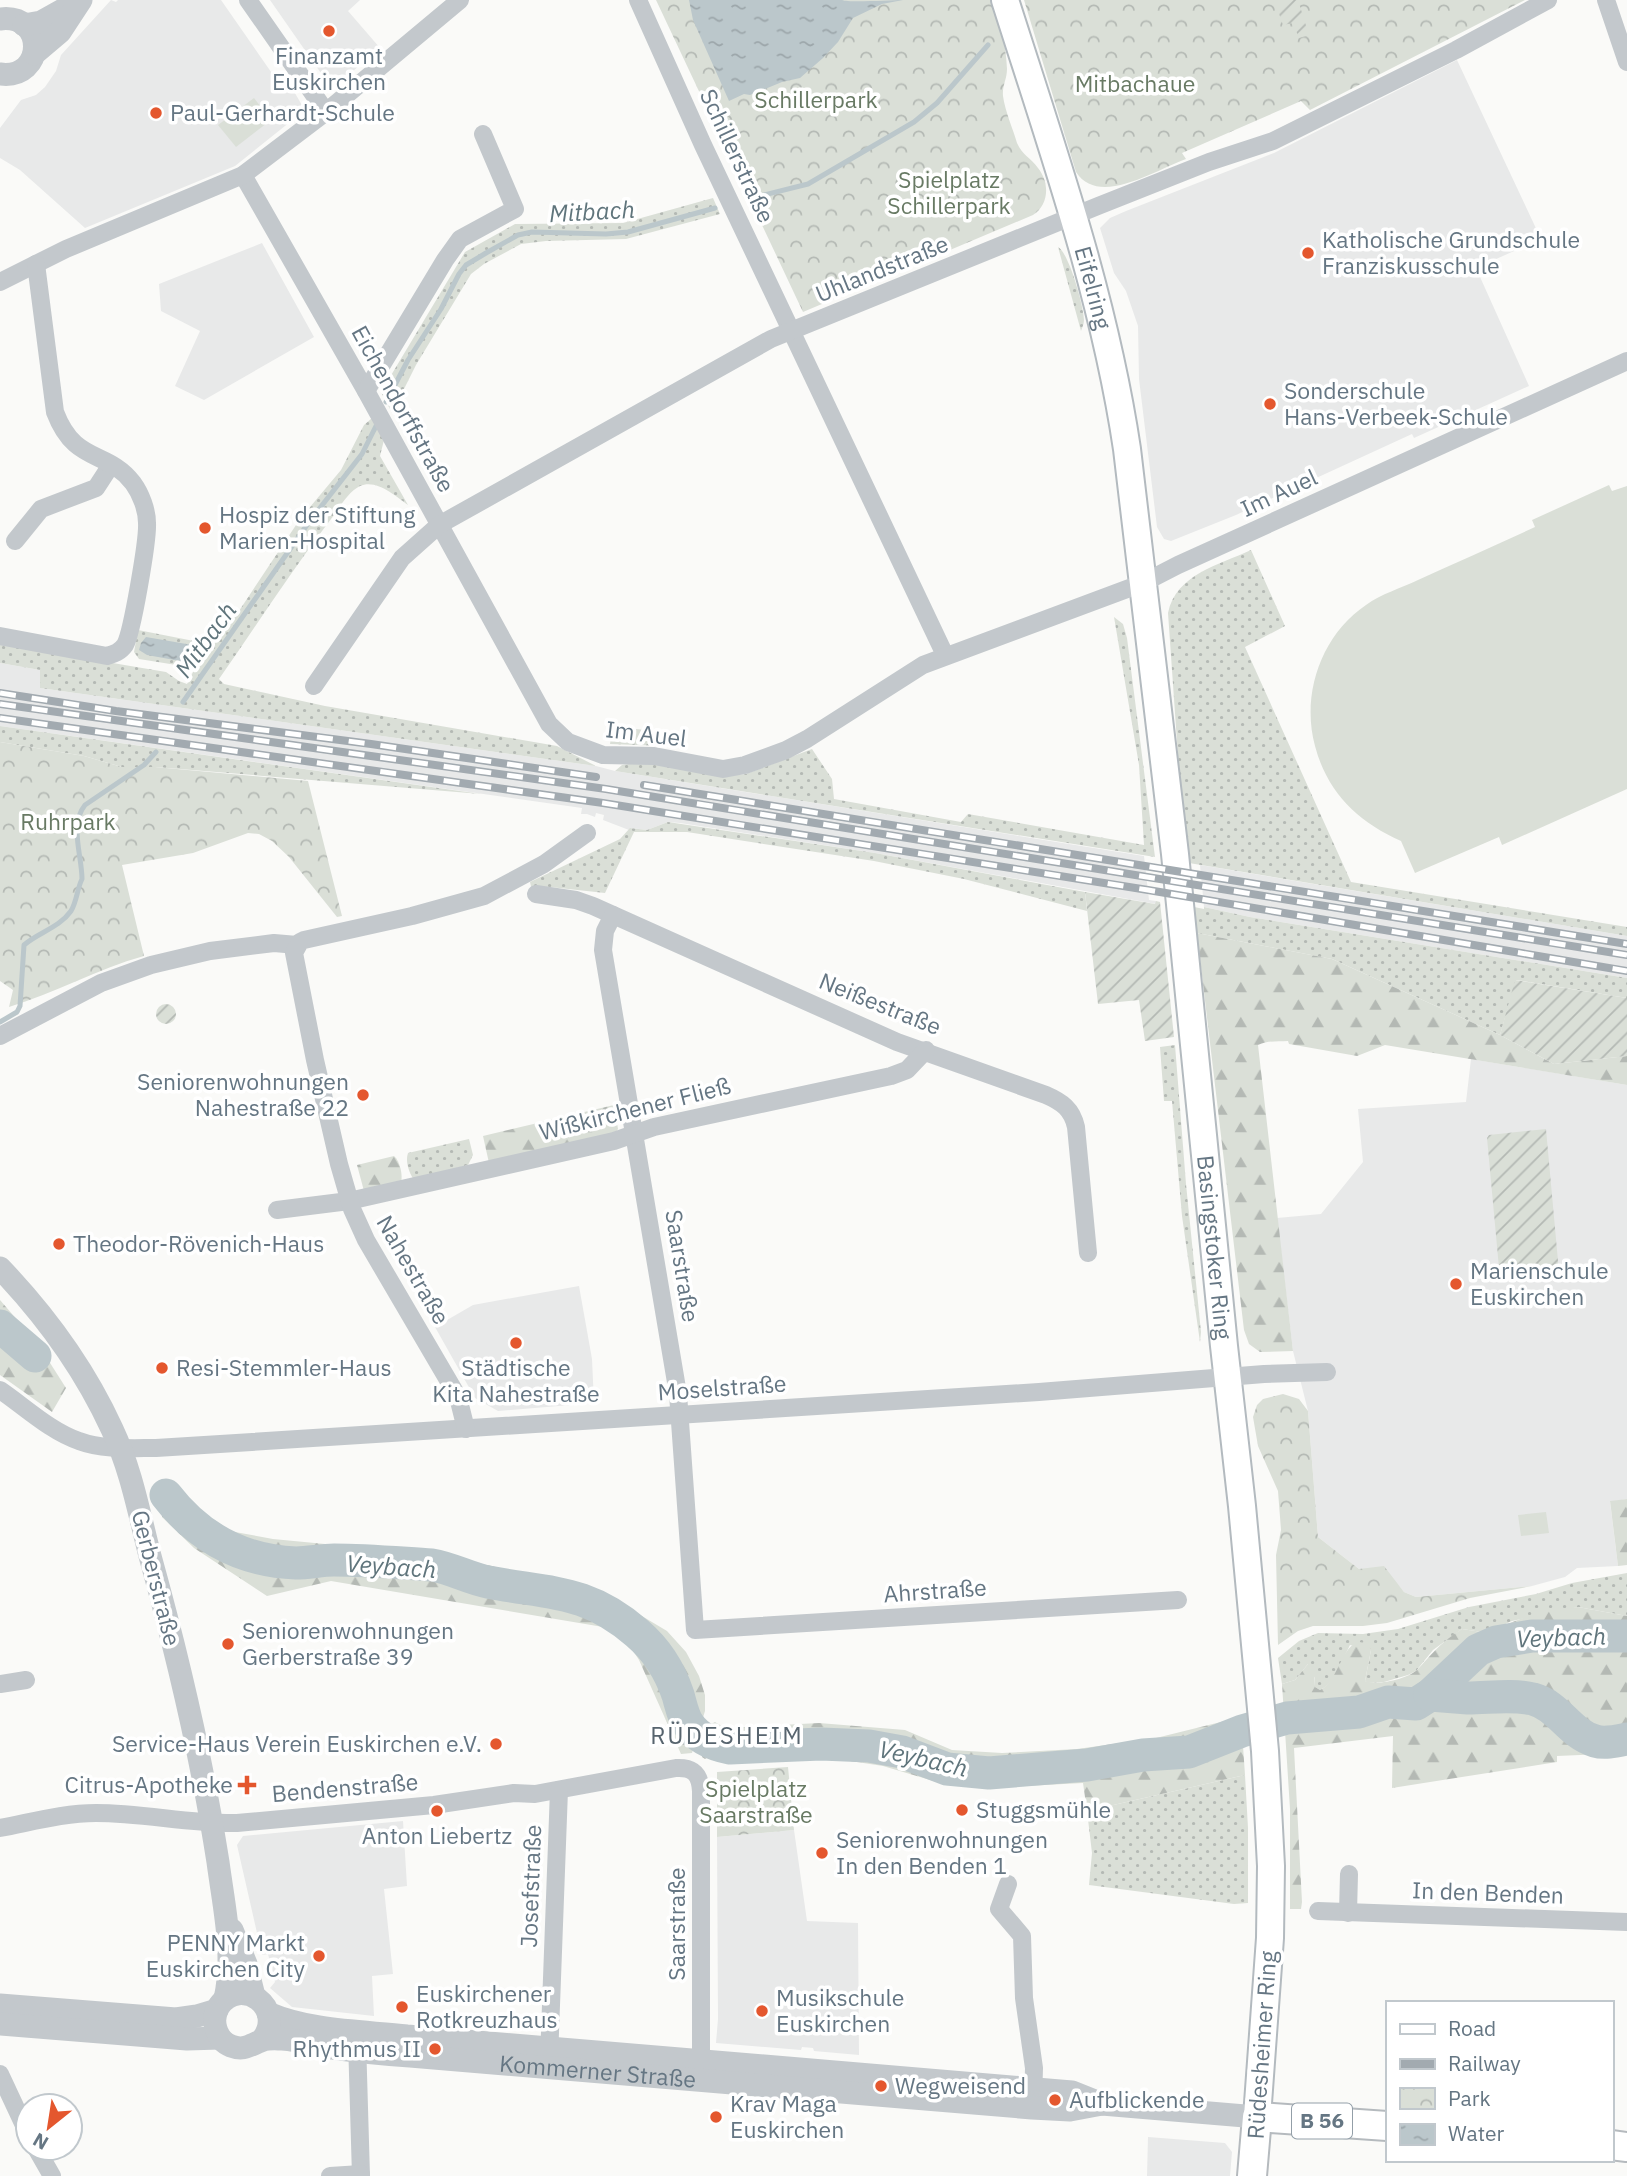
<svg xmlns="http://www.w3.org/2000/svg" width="1627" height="2176" viewBox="0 0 1627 2176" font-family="'IBM Plex Sans',sans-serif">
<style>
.built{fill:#e8e9e9}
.grass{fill:url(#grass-dots)}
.forest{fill:url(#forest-firs)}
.park{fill:url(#park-crowns)}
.garden{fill:url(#garden-furrows)}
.pitch{fill:#dadfd7}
.water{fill:url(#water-ripples)}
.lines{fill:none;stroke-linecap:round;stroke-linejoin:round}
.stream{stroke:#bbc7cb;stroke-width:5}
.river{stroke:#bbc7cb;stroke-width:33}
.secondary-casing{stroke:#b3babf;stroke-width:30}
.primary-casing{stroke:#b5babe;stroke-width:32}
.minor{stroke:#c3c8cc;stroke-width:18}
.tertiary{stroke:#c3c8cc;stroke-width:23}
.secondary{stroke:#fff;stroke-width:26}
.primary{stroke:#fff;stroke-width:28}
.rail-casing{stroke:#a2aab0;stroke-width:8}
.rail{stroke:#fff;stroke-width:5;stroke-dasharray:16;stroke-linecap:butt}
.poi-dot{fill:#e4572e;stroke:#fff;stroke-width:2.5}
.labels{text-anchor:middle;stroke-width:7;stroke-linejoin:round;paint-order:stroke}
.shield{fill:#fff;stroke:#939fa8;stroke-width:2}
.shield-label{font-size:21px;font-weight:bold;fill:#657683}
.poi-label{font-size:23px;fill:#657683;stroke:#fff;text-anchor:start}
.park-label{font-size:23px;fill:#687a64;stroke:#fff}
.street-label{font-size:23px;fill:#657683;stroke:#fff}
.water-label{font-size:24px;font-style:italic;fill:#60757c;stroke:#fff}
.neighbourhood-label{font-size:24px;letter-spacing:2px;fill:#57646e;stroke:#fff}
</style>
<defs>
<pattern id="grass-dots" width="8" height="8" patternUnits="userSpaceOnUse" patternTransform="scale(1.75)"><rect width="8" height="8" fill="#dadfd7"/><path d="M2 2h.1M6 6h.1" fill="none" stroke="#b4b9b4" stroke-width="1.8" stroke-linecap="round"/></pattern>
<pattern id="forest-firs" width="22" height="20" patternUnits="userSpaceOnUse" patternTransform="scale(1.75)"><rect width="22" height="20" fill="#dadfd7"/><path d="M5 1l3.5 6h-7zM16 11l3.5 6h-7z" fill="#b4b9b4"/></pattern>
<pattern id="park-crowns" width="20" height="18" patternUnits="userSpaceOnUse" patternTransform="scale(1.75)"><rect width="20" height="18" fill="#dadfd7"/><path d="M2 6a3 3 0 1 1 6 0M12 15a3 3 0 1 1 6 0" fill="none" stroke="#b4b9b4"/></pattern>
<pattern id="garden-furrows" width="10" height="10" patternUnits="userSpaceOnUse" patternTransform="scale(1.75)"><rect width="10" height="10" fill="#dadfd7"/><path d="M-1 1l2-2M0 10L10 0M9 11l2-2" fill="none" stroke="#b4b9b4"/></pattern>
<pattern id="water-ripples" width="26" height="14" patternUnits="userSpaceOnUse" patternTransform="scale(1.75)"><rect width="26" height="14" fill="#bbc7cb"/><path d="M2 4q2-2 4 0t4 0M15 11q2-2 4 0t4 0" fill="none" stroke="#9ca6aa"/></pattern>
</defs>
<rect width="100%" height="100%" fill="#fafaf8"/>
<g class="built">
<path d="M111 0 116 2 118 0H221L285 92 292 88 303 107 300 114 235 166 85 228 20 170 0 158V128L21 100 36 95 45 87 56 71 61 55Z"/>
<path d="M270 0H360L348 11 380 48 332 89Z"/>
<path d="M1457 60 1541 239 1476 268 1529 386 1414 438 1412 434 1236 515 1171 541 1164 539 1157 527 1139 379 1138 326 1126 291 1114 273 1100 228 1110 218 1126 211 1274 153Z"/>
<path d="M262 243 314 337 204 400 175 386 200 331 161 311 159 284Z"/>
<path d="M0 663 40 670V688L596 766 615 771 1144 856 1149 900 1156 901V904L875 853 680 823 668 822 647 830 631 828 629 830 603 820 604 815 596 813 595 817 587 814H581L582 808 0 726Z"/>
<path d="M1200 865 1627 936V978L1250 917 1204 907Z"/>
<path d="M1471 1059 1627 1085V1499L1610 1502 1618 1566 1577 1568 1565 1577 1532 1586 1416 1597 1404 1592 1399 1586 1359 1569 1318 1537 1308 1411 1293 1351 1277 1218 1321 1214 1363 1162 1358 1109 1466 1102Z"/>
<path d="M579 1286 592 1359 594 1403 498 1411 475 1398 435 1327 473 1305Z"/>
<path d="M403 1821 407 1886 384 1889 393 1974 372 1976 374 2016 292 2007 270 1988 275 1982 268 1954 262 1955 237 1845 243 1836Z"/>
<path d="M794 1830 807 1921 858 1923 859 2055 814 2051 813 2048 802 2047 801 2050 716 2043 718 2019 717 1837Z"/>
<path d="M1148 2137 1225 2143 1232 2152 1230 2176H1147Z"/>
</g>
<g class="grass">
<path d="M713 198 720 214 626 239 546 241 521 244 484 264 471 274 416 365 392 413 381 392 465 252 515 224 623 223Z"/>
<path d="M1058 247C1069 253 1084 307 1084 320 1084 324 1082 328 1081 331Z"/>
<path d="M372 418 384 440 380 456 408 505C395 496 377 479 360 486 348 492 339 508 331 519 292 570 256 626 219 679L224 684 325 706 557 746 596 766 40 688V670L0 663V644L166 672 179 681 187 684 195 668 139 659 134 652 138 630 199 642 233 620 300 519 341 470 364 425Z"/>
<path d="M1251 550 1285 626 1245 647 1351 882 1627 927V936L1189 863 1178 756 1168 613C1176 574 1219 565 1251 550Z"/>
<path d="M1114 617 1123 624 1127 638 1155 857 615 771 622 765 641 762 727 776 746 774 812 749 832 779 834 799 961 822 968 814 1144 845 1139 765Z"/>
<path d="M0 726 481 794 155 767H122L84 756 0 742Z"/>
<path d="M624 728 647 730 666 736 665 746 610 744 612 732Z"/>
<path d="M668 822 875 853 1085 892 1087 911 964 879 874 861 687 832H634L605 893 550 887 532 891 530 882 620 839 630 828 647 830Z"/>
<path d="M1194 907 1204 909V907L1250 917 1627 978V998L1516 980 1500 1035 1332 959 1197 933Z"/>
<path d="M1175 1045 1186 1184 1201 1332 1200 1342 1182 1216 1172 1101H1164L1160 1047Z"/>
<path d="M469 1139 473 1155 468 1165 414 1180C409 1173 405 1161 408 1153Z"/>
<path d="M1627 1573V1616L1578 1607 1512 1621 1492 1630 1482 1632 1462 1629 1433 1650 1416 1671 1408 1675 1384 1682 1368 1683 1365 1681 1371 1650 1350 1645C1342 1660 1336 1683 1320 1690L1315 1687V1678L1308 1664 1295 1680 1282 1684 1278 1658 1299 1641 1318 1633 1363 1634 1398 1629 1469 1607 1536 1594 1572 1583Z"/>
<path d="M1245 1775 1248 1828V1903L1234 1904 1089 1885 1092 1853 1087 1811Z"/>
</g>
<g class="forest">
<path d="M1197 933 1332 959 1500 1035 1554 1064 1627 1056V1085L1385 1045 1357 1056 1289 1044 1288 1041C1278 1042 1269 1040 1258 1045L1293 1351 1260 1352 1249 1344 1244 1330Z"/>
<path d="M614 1105 618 1129 615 1134 489 1163 483 1136Z"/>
<path d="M394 1156C400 1161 403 1175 401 1183L364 1191 357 1165Z"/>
<path d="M0 1300 38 1344 66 1388 52 1412 0 1375Z"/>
<path d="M167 1487 173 1488 202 1519 213 1525 235 1532 273 1539 440 1555 595 1588 667 1631 686 1652 699 1676 705 1695V1711L692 1753 681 1754 639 1660 630 1646 603 1627 331 1581 267 1596 194 1548 162 1517Z"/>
<path d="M1627 1499V1565L1618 1566 1610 1501Z"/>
<path d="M1578 1607 1627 1616V1753L1557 1756V1762L1392 1788 1393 1736 1294 1748 1302 1902 1301 1909H1290V1809L1282 1684 1295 1680 1308 1664H1314L1315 1687 1320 1690C1341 1681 1343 1630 1369 1645L1371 1650 1365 1681C1377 1686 1407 1679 1417 1670 1433 1653 1441 1642 1462 1629L1482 1632 1492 1630 1541 1611Z"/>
<path d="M1241 1717 1245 1775 1087 1811 1083 1783 989 1788 947 1785 883 1766 824 1757 746 1763 709 1757 705 1759 702 1757 709 1725 715 1722 725 1728 819 1723 905 1730 952 1750 1002 1753 1077 1749 1156 1738Z"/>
</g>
<g class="park">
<path d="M656 0H993C1001 22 1006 46 1007 69 1007 79 1002 86 1003 96 1005 111 1013 129 1017 143 1022 155 1031 158 1038 168 1050 183 1049 205 1033 215L803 312Z"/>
<path d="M1024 0H1525L1310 110 1301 101 1182 153 1186 159C1157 169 1099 208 1076 172Z"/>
<path d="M0 742 84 756 122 767H155L308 781 342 916 337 917 289 857 272 841 259 834 248 833 193 853 122 865 144 956C97 969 55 993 9 1007L13 990 0 981Z"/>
<path d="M1283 1394 1299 1399 1308 1411 1318 1537 1359 1569 1384 1566 1404 1592 1416 1597 1532 1586 1470 1598 1387 1623 1363 1626H1313L1298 1631 1278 1645 1276 1555 1281 1530 1278 1491 1258 1446 1253 1417 1257 1405 1263 1399Z"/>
<path d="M788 1767 794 1830 717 1837V1772Z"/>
</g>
<g class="garden">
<path d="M1285 0H1298L1309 35 1299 38 1293 23 1283 25 1276 5 1286 2Z"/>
<path d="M1085 892 1155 904 1156 901 1160 902 1174 1037 1145 1041 1139 1000 1098 1004Z"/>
<path d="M1515 980 1627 998V1056L1554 1064 1500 1035Z"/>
<circle cx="166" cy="1014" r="10"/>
<path d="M1546 1129 1559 1272 1520 1275 1519 1266 1499 1268 1487 1138 1489 1135Z"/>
</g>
<g class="pitch">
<path d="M254 98 271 120 236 147 218 125Z"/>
<path d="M1609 485 1612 491 1627 486V789L1502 845 1499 837 1415 873 1401 841C1358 822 1327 792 1315 746 1301 695 1321 635 1366 605 1381 594 1401 588 1418 580 1457 562 1496 545 1535 527L1532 520Z"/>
<path d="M1546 1512 1549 1533 1521 1536 1518 1515Z"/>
</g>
<g class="water">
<path d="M689 0H842C849 3 890 0 903 0L882 4 853 18 838 42 823 58 800 78 782 82 750 95 744 94 729 101 693 20Z"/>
<path d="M146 637 198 646 199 656 194 663H191L147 655 139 650 141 643Z"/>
</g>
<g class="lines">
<g class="stream">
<path d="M752 198 808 184 914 122 937 103 988 45"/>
<path d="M386 402 408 360 441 309 459 274 466 265 486 253 518 235 532 232 606 234 628 232 715 208"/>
<path d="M183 702 309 522 362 454 376 426"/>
<path d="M0 1022 17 1012 20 1006 24 945C39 932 59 928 71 911 77 901 77 889 82 879 82 855 69 825 85 805L144 765 156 752"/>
</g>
<g class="river">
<path d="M0 1326 35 1356"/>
<path d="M166 1495C199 1538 242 1561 296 1563 309 1563 321 1560 334 1560 367 1560 399 1563 432 1565 451 1568 468 1578 488 1582 550 1594 586 1589 637 1633 657 1650 670 1671 678 1695 681 1705 683 1717 689 1725 698 1738 715 1745 730 1748L821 1744 869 1746 902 1752 947 1769 989 1773 1087 1765 1143 1755 1189 1752 1242 1731 1287 1718 1359 1712 1388 1702 1416 1704 1430 1695 1478 1650 1496 1642 1532 1636H1627"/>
<path d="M1430 1695C1442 1696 1455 1697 1468 1698 1489 1698 1511 1694 1533 1699 1559 1706 1570 1734 1595 1741 1605 1744 1617 1741 1627 1739"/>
</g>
<defs>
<g id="secondary">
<path id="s2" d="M1005 0C1052 148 1104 295 1127 449L1175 854 1224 1346 1242 1506 1265 1751 1271 1866 1270 1938 1257 2117"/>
</g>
<g id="primary">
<path d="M1611 2145 1627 2147"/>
<path d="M1252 2176 1257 2117 1387 2126"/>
</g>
</defs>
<use href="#secondary" class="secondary-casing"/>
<use href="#primary" class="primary-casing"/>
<g class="minor">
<path d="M248 0 326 112"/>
<path d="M638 0 703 145 945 655"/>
<path d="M1606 0 1627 62"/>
<path d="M243 175 366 391 549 724 568 742 603 755 654 756 723 769 745 765 786 750 807 739 923 665 1143 583 1178 565 1627 361"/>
<path d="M0 282 66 249 243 175 326 112 460 0"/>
<path d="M366 391 445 260 460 239 515 209 483 134"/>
<path d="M15 541 41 509 96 488 111 465"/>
<path d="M0 636 107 656C114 654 120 652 125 645 132 633 148 540 147 523 147 510 141 494 133 483 107 449 75 465 55 412L36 264"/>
<path d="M314 686 402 558 439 525 771 339 1098 206 1209 162 1273 141 1456 50 1548 0"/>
<path d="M536 894 576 900 593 906 897 1042 1046 1095C1062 1102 1072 1109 1076 1127L1088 1253"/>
<path d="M613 915 605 931 603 950 678 1394 695 1630 1178 1600"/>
<path d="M0 1036 101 983 151 965 210 951 274 943 297 945"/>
<path d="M277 1210 349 1201 614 1141 654 1127 891 1076 907 1070 926 1050"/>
<path d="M0 1390C25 1407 50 1431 79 1441 103 1450 131 1448 156 1448L1039 1392 1264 1374 1327 1372"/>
<path d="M466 1429 458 1397 366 1240 352 1209 339 1164 315 1060 294 953 300 942 304 940 412 916 484 896 544 864 587 833"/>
<path d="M0 1684 26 1680"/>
<path d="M0 1828C32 1822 64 1813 96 1813 144 1813 190 1824 237 1823L434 1805 514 1793 535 1794 676 1768C693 1767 700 1774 701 1791V2074"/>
<path d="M1008 1884 999 1909 1022 1936 1024 1998 1034 2068 1033 2101"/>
<path d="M1318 1911 1627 1922"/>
<path d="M1348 1913 1349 1874"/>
<path d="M357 2040 361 2176"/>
<path d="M549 2059 559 1790"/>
<path d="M0 2074 28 2134"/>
<path d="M36 2148 52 2176"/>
<path d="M330 2176 361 2174"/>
</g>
<g class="tertiary">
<path d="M0 19C46 13 46 80 0 74"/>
<path d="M24 25 41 22 77 2"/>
<path d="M34 54 60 32 81 0"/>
<path d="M0 1268C46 1316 84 1368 112 1429 131 1469 139 1513 150 1556 178 1657 202 1759 218 1862 224 1908 235 1954 225 1999"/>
<path d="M232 1930 246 1964 254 1996"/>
<path d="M0 2005 176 2019 197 2016 217 2010"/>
<path d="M268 2013C310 2031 361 2031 407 2036L1072 2092 1102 2104"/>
<path d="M0 2024 187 2039 220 2038"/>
<path id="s1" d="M262 2040C287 2008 241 1975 219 2006 210 2020 216 2040 231 2046 244 2051 250 2045 261 2041 267 2038 276 2039 282 2039 297 2040 311 2044 325 2047 353 2051 382 2054 410 2056L1032 2108 1070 2110 1102 2104 1257 2117"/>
</g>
<use href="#secondary" class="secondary"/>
<use href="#primary" class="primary"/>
<defs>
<g id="rail">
<path d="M0 693 116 711 371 744 596 777"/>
<path d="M0 704 606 789 1627 955"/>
<path d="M0 718 603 803 1148 890 1627 971"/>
<path d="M644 785 1627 944"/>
</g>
</defs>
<use href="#rail" class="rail-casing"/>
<use href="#rail" class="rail"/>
</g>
<g class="poi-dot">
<circle cx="329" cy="31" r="7"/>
<circle cx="156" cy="113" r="7"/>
<circle cx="1308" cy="253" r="7"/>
<circle cx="1270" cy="404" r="7"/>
<circle cx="205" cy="528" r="7"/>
<circle cx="363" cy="1095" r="7"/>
<circle cx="59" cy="1244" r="7"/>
<circle cx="1456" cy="1284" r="7"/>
<circle cx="516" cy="1343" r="7"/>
<circle cx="162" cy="1368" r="7"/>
<circle cx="228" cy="1644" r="7"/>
<circle cx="496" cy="1744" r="7"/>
<path d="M243.5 1774.5h7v7h7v7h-7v7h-7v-7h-7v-7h7z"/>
<circle cx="962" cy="1810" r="7"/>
<circle cx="437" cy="1811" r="7"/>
<circle cx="822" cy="1853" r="7"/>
<circle cx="319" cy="1956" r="7"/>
<circle cx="402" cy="2007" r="7"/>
<circle cx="762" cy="2011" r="7"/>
<circle cx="435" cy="2049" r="7"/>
<circle cx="881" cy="2086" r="7"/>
<circle cx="1055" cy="2100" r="7"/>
<circle cx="716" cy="2117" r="7"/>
</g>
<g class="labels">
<rect class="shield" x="1292" y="2103.5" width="60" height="35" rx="5"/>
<g class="shield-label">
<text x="1322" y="2128">B 56</text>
</g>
<g class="poi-label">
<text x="329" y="64" text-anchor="middle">Finanzamt<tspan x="329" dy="26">Euskirchen</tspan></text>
<text x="170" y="121">Paul-Gerhardt-Schule</text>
<text x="1322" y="248">Katholische Grundschule<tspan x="1322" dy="26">Franziskusschule</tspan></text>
<text x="1284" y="399">Sonderschule<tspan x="1284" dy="26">Hans-Verbeek-Schule</tspan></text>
<text x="219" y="523">Hospiz der Stiftung<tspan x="219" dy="26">Marien-Hospital</tspan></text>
<text x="349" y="1090" text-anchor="end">Seniorenwohnungen<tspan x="349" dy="26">Nahestraße 22</tspan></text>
<text x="73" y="1252">Theodor-Rövenich-Haus</text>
<text x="1470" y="1279">Marienschule<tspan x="1470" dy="26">Euskirchen</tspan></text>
<text x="176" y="1376">Resi-Stemmler-Haus</text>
<text x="516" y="1376" text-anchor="middle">Städtische<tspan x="516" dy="26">Kita Nahestraße</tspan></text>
<text x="242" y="1639">Seniorenwohnungen<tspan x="242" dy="26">Gerberstraße 39</tspan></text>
<text x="482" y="1752" text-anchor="end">Service-Haus Verein Euskirchen e.V.</text>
<text x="233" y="1793" text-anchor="end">Citrus-Apotheke</text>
<text x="976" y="1818">Stuggsmühle</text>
<text x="437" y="1844" text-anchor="middle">Anton Liebertz</text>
<text x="836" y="1848">Seniorenwohnungen<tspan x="836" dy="26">In den Benden 1</tspan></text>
<text x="305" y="1951" text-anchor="end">PENNY Markt<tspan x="305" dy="26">Euskirchen City</tspan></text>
<text x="416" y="2002">Euskirchener<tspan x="416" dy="26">Rotkreuzhaus</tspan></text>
<text x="776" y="2006">Musikschule<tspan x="776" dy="26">Euskirchen</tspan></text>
<text x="421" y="2057" text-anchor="end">Rhythmus II</text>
<text x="895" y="2094">Wegweisend</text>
<text x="1069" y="2108">Aufblickende</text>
<text x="730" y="2112">Krav Maga<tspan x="730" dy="26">Euskirchen</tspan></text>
</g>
<g class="park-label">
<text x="1135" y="92">Mitbachaue</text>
<text x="816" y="108">Schillerpark</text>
<text x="949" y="188">Spielplatz<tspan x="949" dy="26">Schillerpark</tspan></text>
<text x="68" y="830">Ruhrpark</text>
<text x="756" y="1797">Spielplatz<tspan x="756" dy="26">Saarstraße</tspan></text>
</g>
<g class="street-label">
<text transform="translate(737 156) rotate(65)" y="8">Schillerstraße</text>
<text transform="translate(882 269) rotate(-22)" y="8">Uhlandstraße</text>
<text dy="8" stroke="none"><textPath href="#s2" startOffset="301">Eifelring</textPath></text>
<text transform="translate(403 409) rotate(61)" y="8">Eichendorffstraße</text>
<text transform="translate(1279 493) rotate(-25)" y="8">Im Auel</text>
<text transform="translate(646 734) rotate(7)" y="8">Im Auel</text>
<text transform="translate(880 1004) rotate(22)" y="8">Neißestraße</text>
<text transform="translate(635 1109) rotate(-14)" y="8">Wißkirchener Fließ</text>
<text dy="8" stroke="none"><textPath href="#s2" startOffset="1269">Basingstoker Ring</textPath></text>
<text transform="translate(682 1266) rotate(81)" y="8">Saarstraße</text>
<text transform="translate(413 1270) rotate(60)" y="8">Nahestraße</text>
<text transform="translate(722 1388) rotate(-4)" y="8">Moselstraße</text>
<text transform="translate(156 1578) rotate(76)" y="8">Gerberstraße</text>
<text transform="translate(935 1591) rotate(-4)" y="8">Ahrstraße</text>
<text transform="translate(345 1788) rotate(-5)" y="8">Bendenstraße</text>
<text transform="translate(531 1886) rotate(-88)" y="8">Josefstraße</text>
<text transform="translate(1488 1893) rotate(2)" y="8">In den Benden</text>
<text transform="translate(677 1924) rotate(-90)" y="8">Saarstraße</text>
<text transform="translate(1262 2045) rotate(-86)" y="8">Rüdesheimer Ring</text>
<text dy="8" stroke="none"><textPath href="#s1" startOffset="508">Kommerner Straße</textPath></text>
</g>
<g class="water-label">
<text transform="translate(592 212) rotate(-3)" y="8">Mitbach</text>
<text transform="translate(206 640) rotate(-54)" y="8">Mitbach</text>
<text transform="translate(391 1567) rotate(4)" y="8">Veybach</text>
<text transform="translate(1561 1638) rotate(-2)" y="8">Veybach</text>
<text transform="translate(923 1759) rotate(13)" y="8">Veybach</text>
</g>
<g class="neighbourhood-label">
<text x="727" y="1744">RÜDESHEIM</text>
</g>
</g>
<rect x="1386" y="2001" width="228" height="161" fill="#ffffff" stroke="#c1c8cd" stroke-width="2"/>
<rect x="1400" y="2024" width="35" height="10" fill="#ffffff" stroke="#c1c8cd" stroke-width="2"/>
<text x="1448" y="2036" font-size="21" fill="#657683">Road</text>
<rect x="1400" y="2059" width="35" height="10" fill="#a2aab0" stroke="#c1c8cd" stroke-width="2"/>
<text x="1448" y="2071" font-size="21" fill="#657683">Railway</text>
<rect x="1400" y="2088" width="35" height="21" fill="url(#park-crowns)" stroke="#c1c8cd" stroke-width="2"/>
<text x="1448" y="2106" font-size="21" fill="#657683">Park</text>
<rect x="1400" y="2124" width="35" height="21" fill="url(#water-ripples)" stroke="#c1c8cd" stroke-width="2"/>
<text x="1448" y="2141" font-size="21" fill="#657683">Water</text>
<g transform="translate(49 2127) rotate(210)"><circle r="33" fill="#ffffff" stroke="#c1c8cd" stroke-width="2"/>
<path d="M0-5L12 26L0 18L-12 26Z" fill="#e4572e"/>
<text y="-10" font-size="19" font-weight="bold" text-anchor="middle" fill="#657683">N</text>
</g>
</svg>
